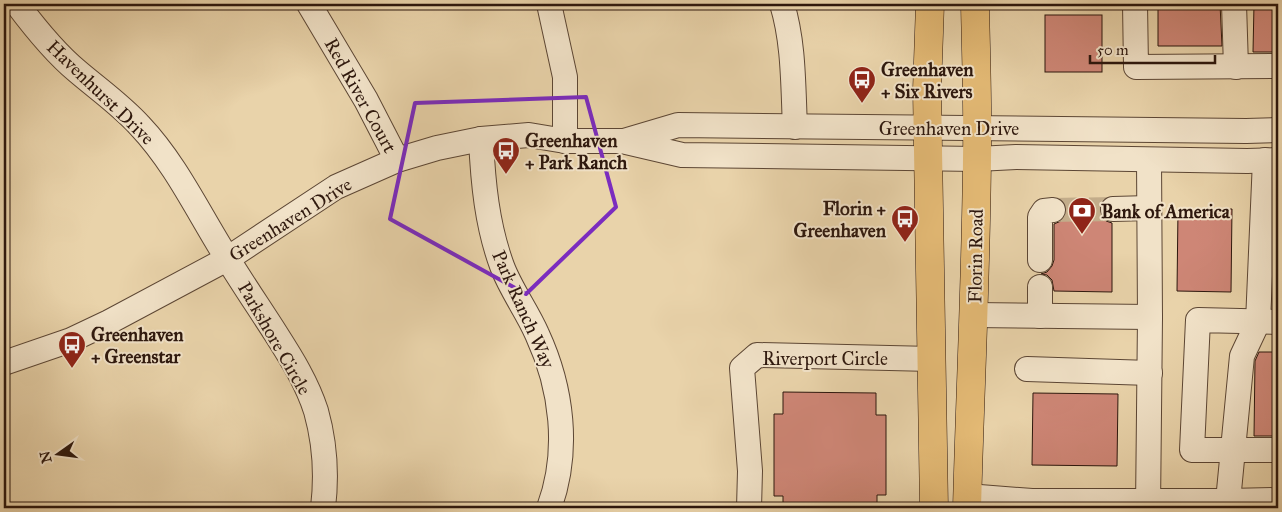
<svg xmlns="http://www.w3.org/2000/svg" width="1282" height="512" viewBox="0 0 1282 512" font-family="'IM FELL Great Primer',serif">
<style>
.building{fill:#ce8676;stroke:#2d170d}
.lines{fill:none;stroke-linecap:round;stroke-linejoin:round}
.minor-tunnel{stroke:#c3ad8b;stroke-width:24;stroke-dasharray:24 12;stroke-linecap:butt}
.minor-casing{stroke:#5c4634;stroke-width:26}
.major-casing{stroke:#2d170d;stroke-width:29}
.minor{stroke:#f1e2c8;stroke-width:24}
.major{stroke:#e4ba75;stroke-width:28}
.marked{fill:none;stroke:#7b2cbf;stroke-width:4;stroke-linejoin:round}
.labels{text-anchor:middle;stroke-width:4;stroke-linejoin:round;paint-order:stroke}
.poi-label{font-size:19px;font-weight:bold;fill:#2d170d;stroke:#f1e2c8;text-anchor:start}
.street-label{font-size:19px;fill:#2d170d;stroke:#f1e2c8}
</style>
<rect width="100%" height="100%" fill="#e9d3aa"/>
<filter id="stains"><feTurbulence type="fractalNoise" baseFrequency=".004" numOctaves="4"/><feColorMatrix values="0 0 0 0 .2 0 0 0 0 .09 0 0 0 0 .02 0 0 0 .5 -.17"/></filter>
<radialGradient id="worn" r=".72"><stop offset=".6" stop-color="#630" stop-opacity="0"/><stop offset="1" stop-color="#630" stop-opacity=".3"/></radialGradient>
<g class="building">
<path d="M1158 4H1220L1222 46H1158Z"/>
<path d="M1254 4H1278V52H1253Z"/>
<rect x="1045" y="15" width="57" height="57"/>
<path d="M1066 206 1100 207 1102 217 1106 221 1112 223V292L1054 291 1052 280 1047 275 1041 274 1047 272 1052 266 1054 260V224L1061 221 1065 216Z"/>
<path d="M1232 209 1231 292 1177 291 1178 210Z"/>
<path d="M1259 352H1278V436H1254L1255 361Z"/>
<path d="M783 392 876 393V415H886V495H877V508H783V496H774V414H783Z"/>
<path d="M1033 393 1118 394 1117 466 1032 465Z"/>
</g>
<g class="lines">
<path class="minor-tunnel" d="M1053 210 1113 209"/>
<defs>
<g id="minor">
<path d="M17 4C35 28 54 52 77 71 98 89 121 105 140 126 176 164 199 214 227 258 243 284 260 309 276 334 292 359 307 383 316 411 325 443 327 475 323 508"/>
<path d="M309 4 366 100 397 160"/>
<path d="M549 4 565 77V141"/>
<path d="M782 4C794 43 793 86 795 127"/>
<path d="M1135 4 1136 67 1278 66"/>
<path d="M1234 4 1236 67"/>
<path d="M481 139C483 183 487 225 502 266 511 290 527 311 537 334 562 388 570 451 549 508"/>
<path d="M624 141 678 125 1246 131 1278 130"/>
<path d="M1113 209 1149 208"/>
<path d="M1040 260V217L1044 211 1053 210"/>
<path d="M1040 287V316"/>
<path d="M974 315 1150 317"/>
<path d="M1278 322 1198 320 1192 450H1278"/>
<path d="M4 363 71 340 109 322 227 259 336 187 397 160 437 148 481 139 529 135 565 141H622L682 155 977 159 1016 157 1247 161 1278 160"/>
<path d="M1027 369 1150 373"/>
<path d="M967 496 1032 501H1228L1242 356 1258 322 1265 160"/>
<path d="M749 508 750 471 742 368 757 355 932 359"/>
<path d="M1148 508 1150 317 1149 160"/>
<path d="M1228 508V501L1278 500"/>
</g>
<g id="major">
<path d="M930 4 927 90 934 508"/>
<path d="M967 508C970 392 976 276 977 159 978 107 976 56 975 4"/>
</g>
</defs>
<use href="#minor" class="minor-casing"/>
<use href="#major" class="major-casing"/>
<use href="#minor" class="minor"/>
<use href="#major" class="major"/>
</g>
<path class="marked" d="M586 97 616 207 526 294 390 219 415 103Z"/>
<defs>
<symbol id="bus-pin" viewBox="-11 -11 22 30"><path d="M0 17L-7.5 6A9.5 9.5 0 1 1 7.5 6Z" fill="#8f2418" stroke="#f1e2c8"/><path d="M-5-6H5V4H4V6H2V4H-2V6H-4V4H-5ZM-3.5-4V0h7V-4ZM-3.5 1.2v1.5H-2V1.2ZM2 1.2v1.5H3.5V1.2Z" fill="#fff"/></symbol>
<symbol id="bank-pin" viewBox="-11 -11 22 30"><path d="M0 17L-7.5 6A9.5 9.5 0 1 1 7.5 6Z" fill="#8f2418" stroke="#f1e2c8"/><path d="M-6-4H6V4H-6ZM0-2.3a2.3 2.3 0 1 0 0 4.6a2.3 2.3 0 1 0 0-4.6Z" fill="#fff"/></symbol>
</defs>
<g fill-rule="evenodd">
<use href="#bus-pin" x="846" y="64" width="32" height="43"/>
<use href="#bus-pin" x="490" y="135" width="32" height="43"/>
<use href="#bank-pin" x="1066" y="195" width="32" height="43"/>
<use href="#bus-pin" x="889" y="203" width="32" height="43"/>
<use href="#bus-pin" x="56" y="329" width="32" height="43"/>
</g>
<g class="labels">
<g class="poi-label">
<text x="881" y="76">Greenhaven<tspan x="881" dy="22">+ Six Rivers</tspan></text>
<text x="525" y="147">Greenhaven<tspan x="525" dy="22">+ Park Ranch</tspan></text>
<text x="886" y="215" text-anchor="end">Florin +<tspan x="886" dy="22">Greenhaven</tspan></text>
<text x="1101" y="218">Bank of America</text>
<text x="91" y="341">Greenhaven<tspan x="91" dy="22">+ Greenstar</tspan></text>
</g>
<g class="street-label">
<text transform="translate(101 92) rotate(44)" y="7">Havenhurst Drive</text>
<text transform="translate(361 95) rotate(61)" y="7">Red River Court</text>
<text x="949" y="135">Greenhaven Drive</text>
<text transform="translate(290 219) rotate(-32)" y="7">Greenhaven Drive</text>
<text transform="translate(975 256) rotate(-89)" y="7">Florin Road</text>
<text transform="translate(524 309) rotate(66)" y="7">Park Ranch Way</text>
<text transform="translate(275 338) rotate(60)" y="7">Parkshore Circle</text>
<text x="825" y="365">Riverport Circle</text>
</g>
</g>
<rect width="1282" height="512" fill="none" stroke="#e9d3aa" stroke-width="20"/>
<rect x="5" y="5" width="1272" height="502" fill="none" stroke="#2d170d" stroke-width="2.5"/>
<rect x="10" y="10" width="1262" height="492" fill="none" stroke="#2d170d"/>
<g transform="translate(58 454) rotate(256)" stroke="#f1e2c8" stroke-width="4" paint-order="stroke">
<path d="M0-4L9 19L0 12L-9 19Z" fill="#2d170d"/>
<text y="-8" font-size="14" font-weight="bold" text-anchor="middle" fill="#2d170d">N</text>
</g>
<path d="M1090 55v8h125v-8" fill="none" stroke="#2d170d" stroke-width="2.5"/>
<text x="1097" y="55" font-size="15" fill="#2d170d" stroke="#f1e2c8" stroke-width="4" paint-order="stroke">50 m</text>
<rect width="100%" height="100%" filter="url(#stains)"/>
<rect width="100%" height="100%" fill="url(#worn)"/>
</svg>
